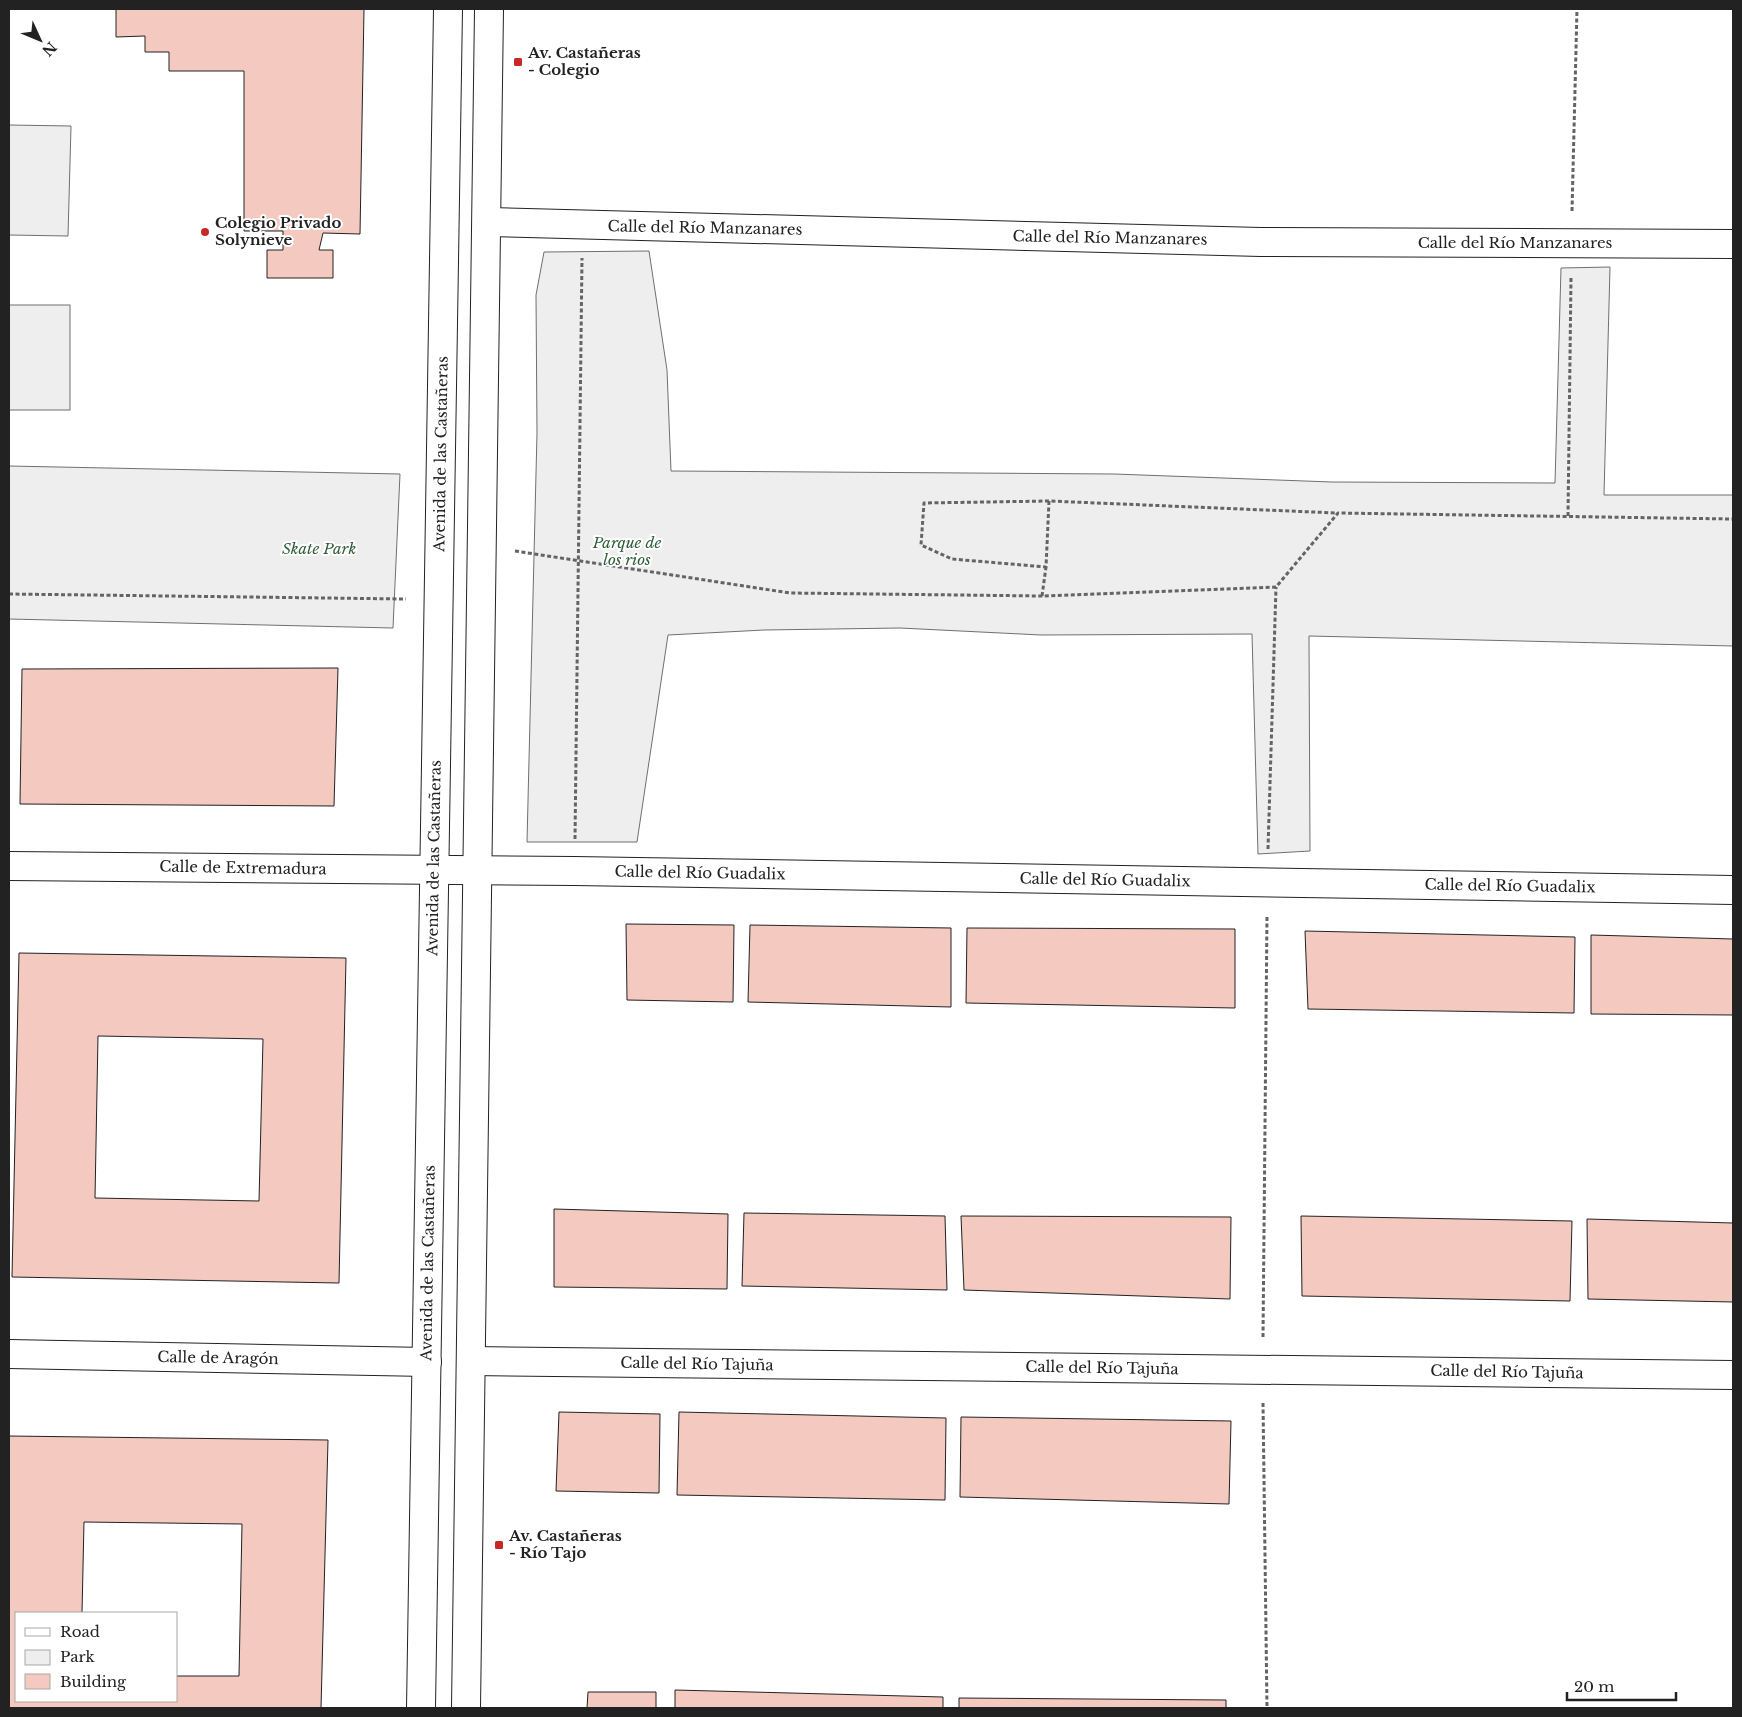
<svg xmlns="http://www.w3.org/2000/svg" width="1742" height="1717" viewBox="0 0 1742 1717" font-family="'Libre Baskerville',serif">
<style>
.green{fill:#eee;stroke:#6f6f6f}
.building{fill:#f3c9c0;stroke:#222;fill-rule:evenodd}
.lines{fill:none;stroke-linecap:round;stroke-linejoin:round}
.minor-casing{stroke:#222;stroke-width:30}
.tertiary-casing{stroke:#222;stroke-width:30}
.path{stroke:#646464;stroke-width:3;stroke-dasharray:4 2.5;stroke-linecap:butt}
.minor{stroke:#fff;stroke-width:28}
.tertiary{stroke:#fff;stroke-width:28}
.poi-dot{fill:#c62828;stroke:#fff;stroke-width:2}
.labels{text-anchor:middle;stroke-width:4;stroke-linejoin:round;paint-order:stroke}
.poi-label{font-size:15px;font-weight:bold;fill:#222;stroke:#fff;text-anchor:start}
.street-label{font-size:15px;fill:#222;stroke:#fff}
.park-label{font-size:15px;font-style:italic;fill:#2f5e38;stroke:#fff}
</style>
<rect width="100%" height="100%" fill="#fff"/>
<g class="green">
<path d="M9 125 71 126 68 236 9 235Z"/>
<path d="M649 251 667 370 671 471 1114 474 1332 482 1555 483 1561 268 1610 267 1604 495H1733V646L1309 636 1310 851 1258 854 1252 634 1041 635 900 628 764 630 668 635 637 842H527L537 433 536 295 544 252Z"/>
<rect x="9" y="305" width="61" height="105"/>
<path d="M9 466 400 474 393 628 9 619Z"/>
</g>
<g class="building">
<path d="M116 9H364L360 234 323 233 319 250H333V278H267V250H283V231H244V71H169V52H145V36L116 37Z"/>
<path d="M338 668 334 806 20 804 22 669Z"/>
<path d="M626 924 734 925 733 1002 627 1000Z"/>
<path d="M750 925 951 928V1007L748 1002Z"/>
<path d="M967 928 1235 929V1008L966 1003Z"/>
<path d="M1305 931 1575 937 1574 1013 1308 1009Z"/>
<path d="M1591 935 1733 939V1015L1591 1014Z"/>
<path d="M19 953 346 958 339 1283 12 1277ZM98 1036 263 1039 259 1201 95 1198Z"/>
<path d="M554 1209 728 1214 727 1289 554 1287Z"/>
<path d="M744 1213 945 1216 947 1290 742 1286Z"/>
<path d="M961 1216 1231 1217 1230 1299 964 1290Z"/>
<path d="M1301 1216 1572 1221 1570 1301 1302 1296Z"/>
<path d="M1587 1219 1733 1223V1302L1588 1299Z"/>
<path d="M559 1412 660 1414 659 1493 556 1491Z"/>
<path d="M679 1412 946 1418 945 1500 677 1495Z"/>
<path d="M961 1417 1231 1421 1229 1504 960 1497Z"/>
<path d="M9 1436 328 1440 321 1708H9ZM84 1522 242 1524 239 1676H176V1701H16V1613H82Z"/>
<path d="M675 1690 943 1697V1708H675Z"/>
<path d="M588 1692H656V1708H587Z"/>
<path d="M959 1698 1226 1700V1708H959Z"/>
</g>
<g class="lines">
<defs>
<g id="minor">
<path d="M487 222 1261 242 1733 244"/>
<path d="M9 866 574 871 1733 890"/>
<path d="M9 1354 427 1362"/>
<path d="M471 1361 1733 1375"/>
</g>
<g id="tertiary">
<path d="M421 1708 448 9"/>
<path d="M466 1708 489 9"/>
</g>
</defs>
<use href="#minor" class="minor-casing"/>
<use href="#tertiary" class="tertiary-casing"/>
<g class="path">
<path d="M1572 211 1577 9"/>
<path d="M1049 501 1046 567 952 559 921 545 924 503 1049 501 1337 513"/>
<path d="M1568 516 1571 277"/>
<path d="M515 551 790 593 1042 596 1276 587 1338 513 1733 519"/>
<path d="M9 594 406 599"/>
<path d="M1042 596 1046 567"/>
<path d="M575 839 582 258"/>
<path d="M1268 849 1276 587"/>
<path d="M1263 1337 1267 915"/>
<path d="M1263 1403 1267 1708"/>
</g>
<use href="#minor" class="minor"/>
<use href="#tertiary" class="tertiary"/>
</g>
<g class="poi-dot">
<rect x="513" y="57" width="10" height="10" rx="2.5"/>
<circle cx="205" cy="232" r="5"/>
<rect x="494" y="1540" width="10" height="10" rx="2.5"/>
</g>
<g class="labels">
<g class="poi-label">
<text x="528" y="58">Av. Castañeras<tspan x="528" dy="17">- Colegio</tspan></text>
<text x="215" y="228">Colegio Privado<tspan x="215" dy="17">Solynieve</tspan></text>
<text x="509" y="1541">Av. Castañeras<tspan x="509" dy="17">- Río Tajo</tspan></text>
</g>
<g class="street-label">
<text transform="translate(705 228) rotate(1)" y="5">Calle del Río Manzanares</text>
<text transform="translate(1110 238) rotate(1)" y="5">Calle del Río Manzanares</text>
<text x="1515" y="248">Calle del Río Manzanares</text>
<text transform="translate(441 454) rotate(-89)" y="5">Avenida de las Castañeras</text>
<text transform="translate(434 858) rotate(-89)" y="5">Avenida de las Castañeras</text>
<text transform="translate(243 868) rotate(1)" y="5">Calle de Extremadura</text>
<text transform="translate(700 873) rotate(1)" y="5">Calle del Río Guadalix</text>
<text transform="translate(1105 880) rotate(1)" y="5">Calle del Río Guadalix</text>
<text transform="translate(1510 886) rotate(1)" y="5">Calle del Río Guadalix</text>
<text transform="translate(428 1263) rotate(-89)" y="5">Avenida de las Castañeras</text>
<text transform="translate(218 1358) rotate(1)" y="5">Calle de Aragón</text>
<text transform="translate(697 1364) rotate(1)" y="5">Calle del Río Tajuña</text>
<text transform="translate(1102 1368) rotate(1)" y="5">Calle del Río Tajuña</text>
<text transform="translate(1507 1372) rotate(1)" y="5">Calle del Río Tajuña</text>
</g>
<g class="park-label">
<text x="627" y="548">Parque de<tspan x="627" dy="17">los rios</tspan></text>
<text x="319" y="554">Skate Park</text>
</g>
</g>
<rect width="1742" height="1717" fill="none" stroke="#222222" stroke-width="20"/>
<rect x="15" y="1612" width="162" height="90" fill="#ffffff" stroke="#a7a7a7"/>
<rect x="25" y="1628" width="25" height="8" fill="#ffffff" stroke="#a7a7a7"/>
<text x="60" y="1637" font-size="15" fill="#222222">Road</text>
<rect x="25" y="1650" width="25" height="15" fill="#eeeeee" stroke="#a7a7a7"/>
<text x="60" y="1662" font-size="15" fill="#222222">Park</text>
<rect x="25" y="1674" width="25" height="15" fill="#f3c9c0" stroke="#a7a7a7"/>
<text x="60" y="1687" font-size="15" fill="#222222">Building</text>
<g transform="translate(40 40) rotate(134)" stroke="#ffffff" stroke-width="4" paint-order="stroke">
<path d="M0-4L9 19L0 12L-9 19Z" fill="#222222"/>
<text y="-8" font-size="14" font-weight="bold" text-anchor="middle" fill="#222222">N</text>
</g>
<path d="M1567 1692v8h109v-8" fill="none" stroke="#222222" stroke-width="2.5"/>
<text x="1574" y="1692" font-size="15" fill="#222222" stroke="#ffffff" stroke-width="4" paint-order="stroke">20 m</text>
</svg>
